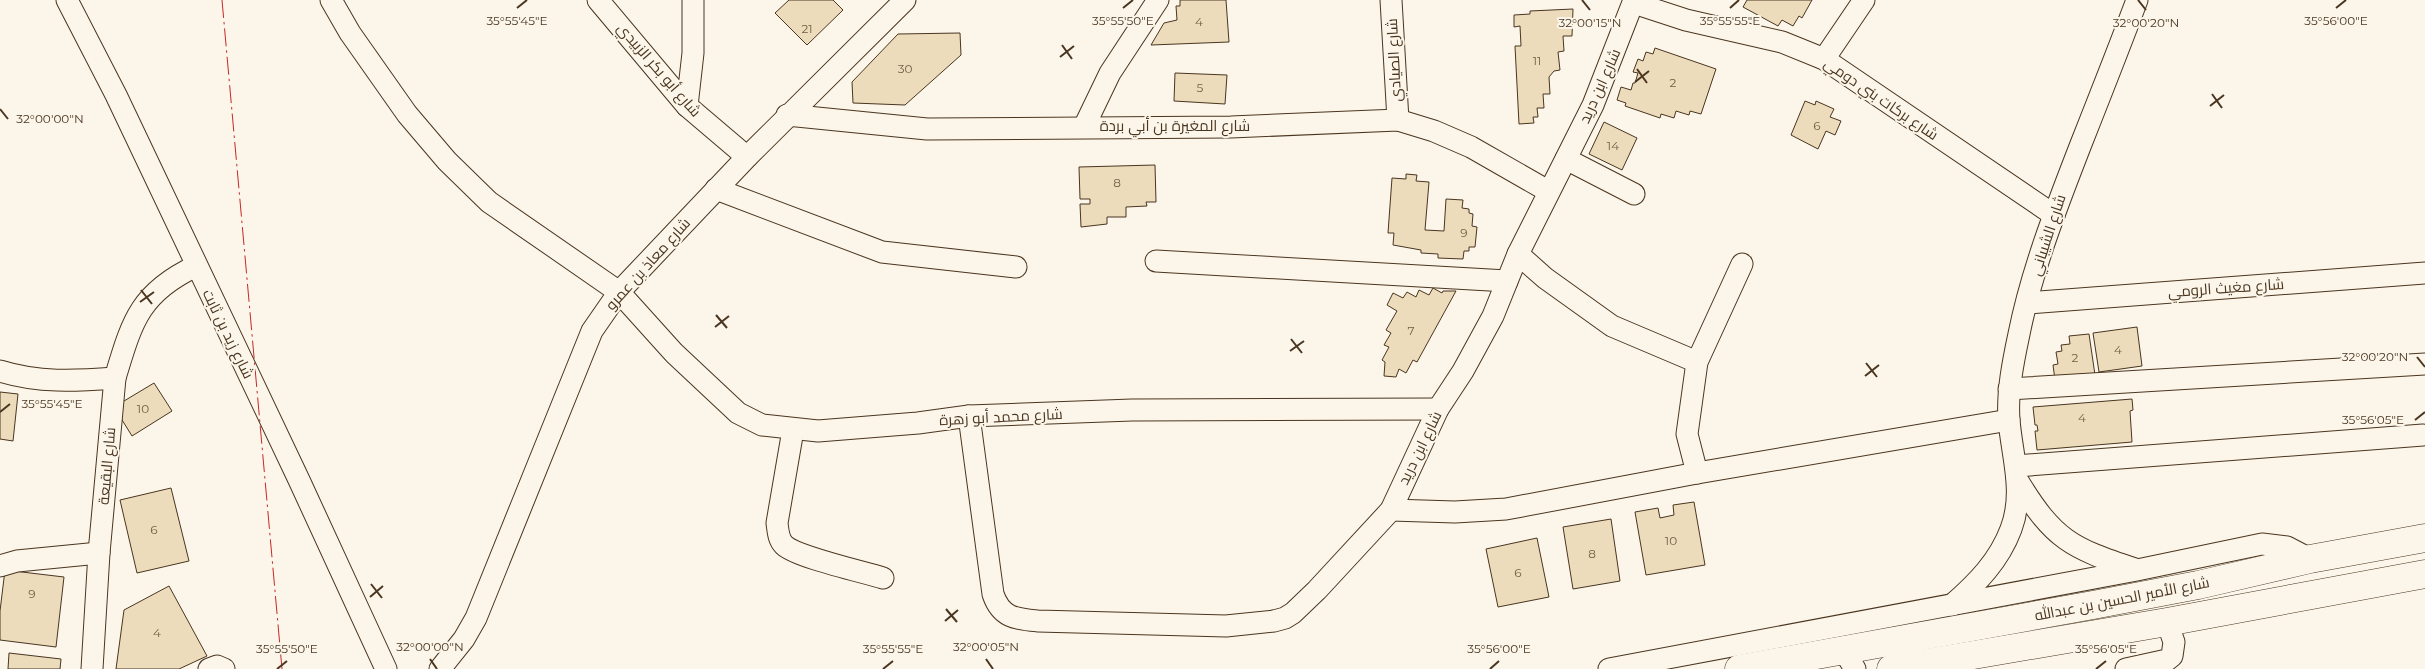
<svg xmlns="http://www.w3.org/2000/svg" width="2425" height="669" viewBox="0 0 2425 669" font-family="Montserrat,Cairo,sans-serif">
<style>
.building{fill:#ecdcbc;stroke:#4a3520}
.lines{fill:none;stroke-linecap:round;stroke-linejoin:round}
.minor-casing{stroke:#4a3520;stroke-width:23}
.major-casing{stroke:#4a3520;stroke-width:29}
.minor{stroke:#fbf6e9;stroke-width:21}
.major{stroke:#fbf6e9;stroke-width:28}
.power{stroke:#c62828;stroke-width:1;stroke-dasharray:18 4 2.5 4;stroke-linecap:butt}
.ticks{fill:none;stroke:#4a3520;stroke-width:2}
.labels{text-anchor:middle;stroke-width:4;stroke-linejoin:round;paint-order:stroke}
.number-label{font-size:12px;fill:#725f47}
.street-label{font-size:15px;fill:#4a3520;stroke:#fbf6e9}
.ticks-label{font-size:12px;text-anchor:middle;fill:#4a3520;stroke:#fbf6e9;stroke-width:4;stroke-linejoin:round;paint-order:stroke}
</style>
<rect width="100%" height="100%" fill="#fbf6e9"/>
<g class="building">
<path d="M789 0H833L843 10 807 45 775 13Z"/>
<path d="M1180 0H1226L1229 42 1151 45 1164 23 1177 20 1176 6H1180Z"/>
<path d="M1747 0H1812L1802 18 1799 16 1793 26 1782 20 1778 26 1743 7Z"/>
<path d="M1573 9 1572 36H1563L1564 51 1558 52 1560 70 1554 71 1549 77 1550 94H1543L1544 108H1537L1538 117H1533L1534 123 1519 124 1515 46H1521L1520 26 1514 27V15L1530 14V11Z"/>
<path d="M960 33 961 55 905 105 853 103 852 82 898 34Z"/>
<path d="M1655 48 1716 69 1701 114 1690 111 1689 115 1676 111 1674 118 1661 114 1660 118 1625 106 1626 103 1617 100 1621 87 1631 90 1633 83H1635L1638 73 1633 72 1638 59 1643 61 1646 52 1653 54Z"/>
<path d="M1175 73 1227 75 1225 104 1174 101Z"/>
<path d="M1805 101 1815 105 1816 101 1834 109 1830 117 1841 121 1835 135 1826 131 1818 149 1791 135Z"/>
<path d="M1604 122 1637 138 1622 170 1589 154Z"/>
<path d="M1155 165 1156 202H1146L1147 206 1126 207V217H1107V224L1081 227 1080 204H1090V199H1080L1079 167Z"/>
<path d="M1406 174 1417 175 1416 181 1429 182 1425 230 1444 231 1446 199 1463 200 1462 208 1469 209V213L1473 214 1472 226 1477 227 1475 247H1469V251H1464L1463 259 1438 258V254L1421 253V250L1393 245 1394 233H1388L1392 178 1406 179Z"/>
<path d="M1433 288 1442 293 1443 291H1456L1417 362 1413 360 1406 373 1399 369 1396 377 1384 376 1385 362 1382 360 1389 347 1384 345 1391 333 1386 330 1397 311 1387 305 1393 293 1403 298 1407 292 1416 297 1419 290 1429 295Z"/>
<path d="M2137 327 2142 366 2099 372 2093 333Z"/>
<path d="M2089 334 2095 375 2055 380 2053 365 2058 364 2056 352 2062 351 2061 345 2070 344 2069 336Z"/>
<path d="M154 383 172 411 132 436 114 407Z"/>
<path d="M0 392 18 394 13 441 0 439Z"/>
<path d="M2132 399 2133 410 2130 411 2132 442 2037 450 2035 431H2038L2037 425H2035L2033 407Z"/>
<path d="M171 488 189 561 137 573 120 500Z"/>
<path d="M1694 502 1705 565 1646 575 1635 512 1658 508 1660 518 1674 515 1673 505Z"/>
<path d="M1611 519 1620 581 1573 589 1563 527Z"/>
<path d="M1537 538 1549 597 1498 607 1486 549Z"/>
<path d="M5 570 64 577 56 647 0 640V611Z"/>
<path d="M169 586 207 656 179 669H116L124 610Z"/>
<path d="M9 653 61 659 60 669H8Z"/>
</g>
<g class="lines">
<defs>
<g id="minor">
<path d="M67 0 116 95 299 480 386 669"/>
<path d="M331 0 350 33 407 114 447 161 489 202 619 292 674 353 738 413 762 425 818 431 918 423 969 416 1132 410 1438 409"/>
<path d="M598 0 687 106 747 157"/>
<path d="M1391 0 1398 120"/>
<path d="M1634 3 1686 20 1782 42 1824 59 2054 215"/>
<path d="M1824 59 1864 0"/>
<path d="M687 106 693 53V0"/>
<path d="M787 115 927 129 1231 127 1398 120 1434 131 1471 147 1548 191"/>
<path d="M1084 127 1110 73 1158 0"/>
<path d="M1566 159 1634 194"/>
<path d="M716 189 882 252 1016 267"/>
<path d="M1518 254 1545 278 1612 326 1697 362"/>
<path d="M1156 261 1507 281"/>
<path d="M2027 303 2425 273"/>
<path d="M0 371C38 383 75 381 115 378L99 553 92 669"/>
<path d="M115 378C132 322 139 293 196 266"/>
<path d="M2009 389 2425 364"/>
<path d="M969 416 993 594C1001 618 1016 619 1038 621L1226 626 1274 621 1285 618 1293 613 1317 590 1391 510 1438 409 1463 371 1493 316 1518 254 1593 105 1634 0"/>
<path d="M793 430 777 523C778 530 778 539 784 545 796 557 864 572 883 578"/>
<path d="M2016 466 2423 435"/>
<path d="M1697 473 1687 434 1697 362 1742 264"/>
<path d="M2018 481C2054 540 2071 548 2135 569"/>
<path d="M1391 510 1455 512 1506 509 1697 473 2009 420"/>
<path d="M0 566 17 561 99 553"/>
<path d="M1952 605C1977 583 1999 561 2011 529 2025 492 2012 457 2009 420 2007 392 2013 362 2019 334 2032 269 2057 206 2081 144 2100 96 2119 48 2137 0"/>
<path d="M1844 651 1855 669"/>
<path d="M209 669 217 666 224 669"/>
<path d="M440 669 464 639 476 618 592 331 619 292 747 157 905 0"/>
<path d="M1609 669 2137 570 2262 544 2287 547 2310 559"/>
<path d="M2126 669 2167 660 2172 656 2174 642 2167 622"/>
</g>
<g id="major">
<path d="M1739 669 2093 605 2198 585 2310 559 2425 538"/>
<path d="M1891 669 2167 622 2425 574"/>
</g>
</defs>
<use href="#minor" class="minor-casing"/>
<use href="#major" class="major-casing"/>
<use href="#minor" class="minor"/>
<use href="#major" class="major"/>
<path class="power" d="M222 0 282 669"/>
</g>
<path class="ticks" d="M1582 0 1590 10M2138 0 2146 10M517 8 527 0M1123 8 1133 0M1730 8 1739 0M2336 8 2346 0M1062 45 1072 59M1060 57 1074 46M1637 69 1647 83M1635 82 1649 71M2212 94 2222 108M2210 106 2224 95M0 109 8 119M141 290 152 304M140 302 154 292M716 315 727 328M715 327 729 316M1291 339 1302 353M1290 351 1304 341M2417 357 2425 367M1866 363 1877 377M1865 376 1879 365M0 412 10 404M2415 420 2425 412M371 584 382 598M370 597 383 586M946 609 957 622M945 621 958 610M430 659 437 669M986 659 993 669M277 669 287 661M883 669 893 661M1490 669 1499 661M2096 669 2106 661"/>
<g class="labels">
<g class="number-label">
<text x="1199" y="26">4</text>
<text x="807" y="33">21</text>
<text x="1537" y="65">11</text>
<text x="905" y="73">30</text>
<text x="1673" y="87">2</text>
<text x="1200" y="92">5</text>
<text x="1817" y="130">6</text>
<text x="1613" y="150">14</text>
<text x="1117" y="187">8</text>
<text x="1464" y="237">9</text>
<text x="1411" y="335">7</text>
<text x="2118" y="354">4</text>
<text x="2075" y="362">2</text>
<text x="143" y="413">10</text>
<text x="2082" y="422">4</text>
<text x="154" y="534">6</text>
<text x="1671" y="545">10</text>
<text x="1592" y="558">8</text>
<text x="1518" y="577">6</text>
<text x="32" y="598">9</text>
<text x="157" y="637">4</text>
</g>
<g class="street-label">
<text transform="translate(1394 60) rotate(-93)" y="5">شارع الصيادي</text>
<text transform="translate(659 70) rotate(49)" y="5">شارع أبو بكر الزبيدي</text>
<text transform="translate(1600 86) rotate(-66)" y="5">شارع ابن دريد</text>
<text transform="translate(1881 99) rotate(34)" y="5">شارع بركات بني دومي</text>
<text x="1175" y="131">شارع المغيرة بن أبي بردة</text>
<text transform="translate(2048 235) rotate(-72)" y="5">شارع الشيباني</text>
<text transform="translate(648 264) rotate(-48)" y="5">شارع معاذ بن عمرو</text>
<text transform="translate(2226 288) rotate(-4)" y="5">شارع مغيث الرومي</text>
<text transform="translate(228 334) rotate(64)" y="5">شارع زيد بن ثابت</text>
<text transform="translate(1001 417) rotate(-3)" y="5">شارع محمد أبو زهرة</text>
<text transform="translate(1420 448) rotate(-64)" y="5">شارع ابن دريد</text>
<text transform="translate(107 466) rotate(-85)" y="5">شارع البقيعة</text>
<text transform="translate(2122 599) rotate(-11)" y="5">شارع الأمير الحسين بن عبدالله</text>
</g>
</g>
<g class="ticks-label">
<text x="517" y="25">35°55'45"E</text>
<text x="1123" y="25">35°55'50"E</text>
<text x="1730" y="25">35°55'55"E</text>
<text x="2336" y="25">35°56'00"E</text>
<text x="1590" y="27">32°00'15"N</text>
<text x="2146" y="27">32°00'20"N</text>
<text x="50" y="123">32°00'00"N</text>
<text x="2375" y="361">32°00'20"N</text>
<text x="52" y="408">35°55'45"E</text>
<text x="2373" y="424">35°56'05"E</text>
<text x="430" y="651">32°00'00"N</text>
<text x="986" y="651">32°00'05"N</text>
<text x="287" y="653">35°55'50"E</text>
<text x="893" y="653">35°55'55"E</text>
<text x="1499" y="653">35°56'00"E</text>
<text x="2106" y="653">35°56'05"E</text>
</g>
</svg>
